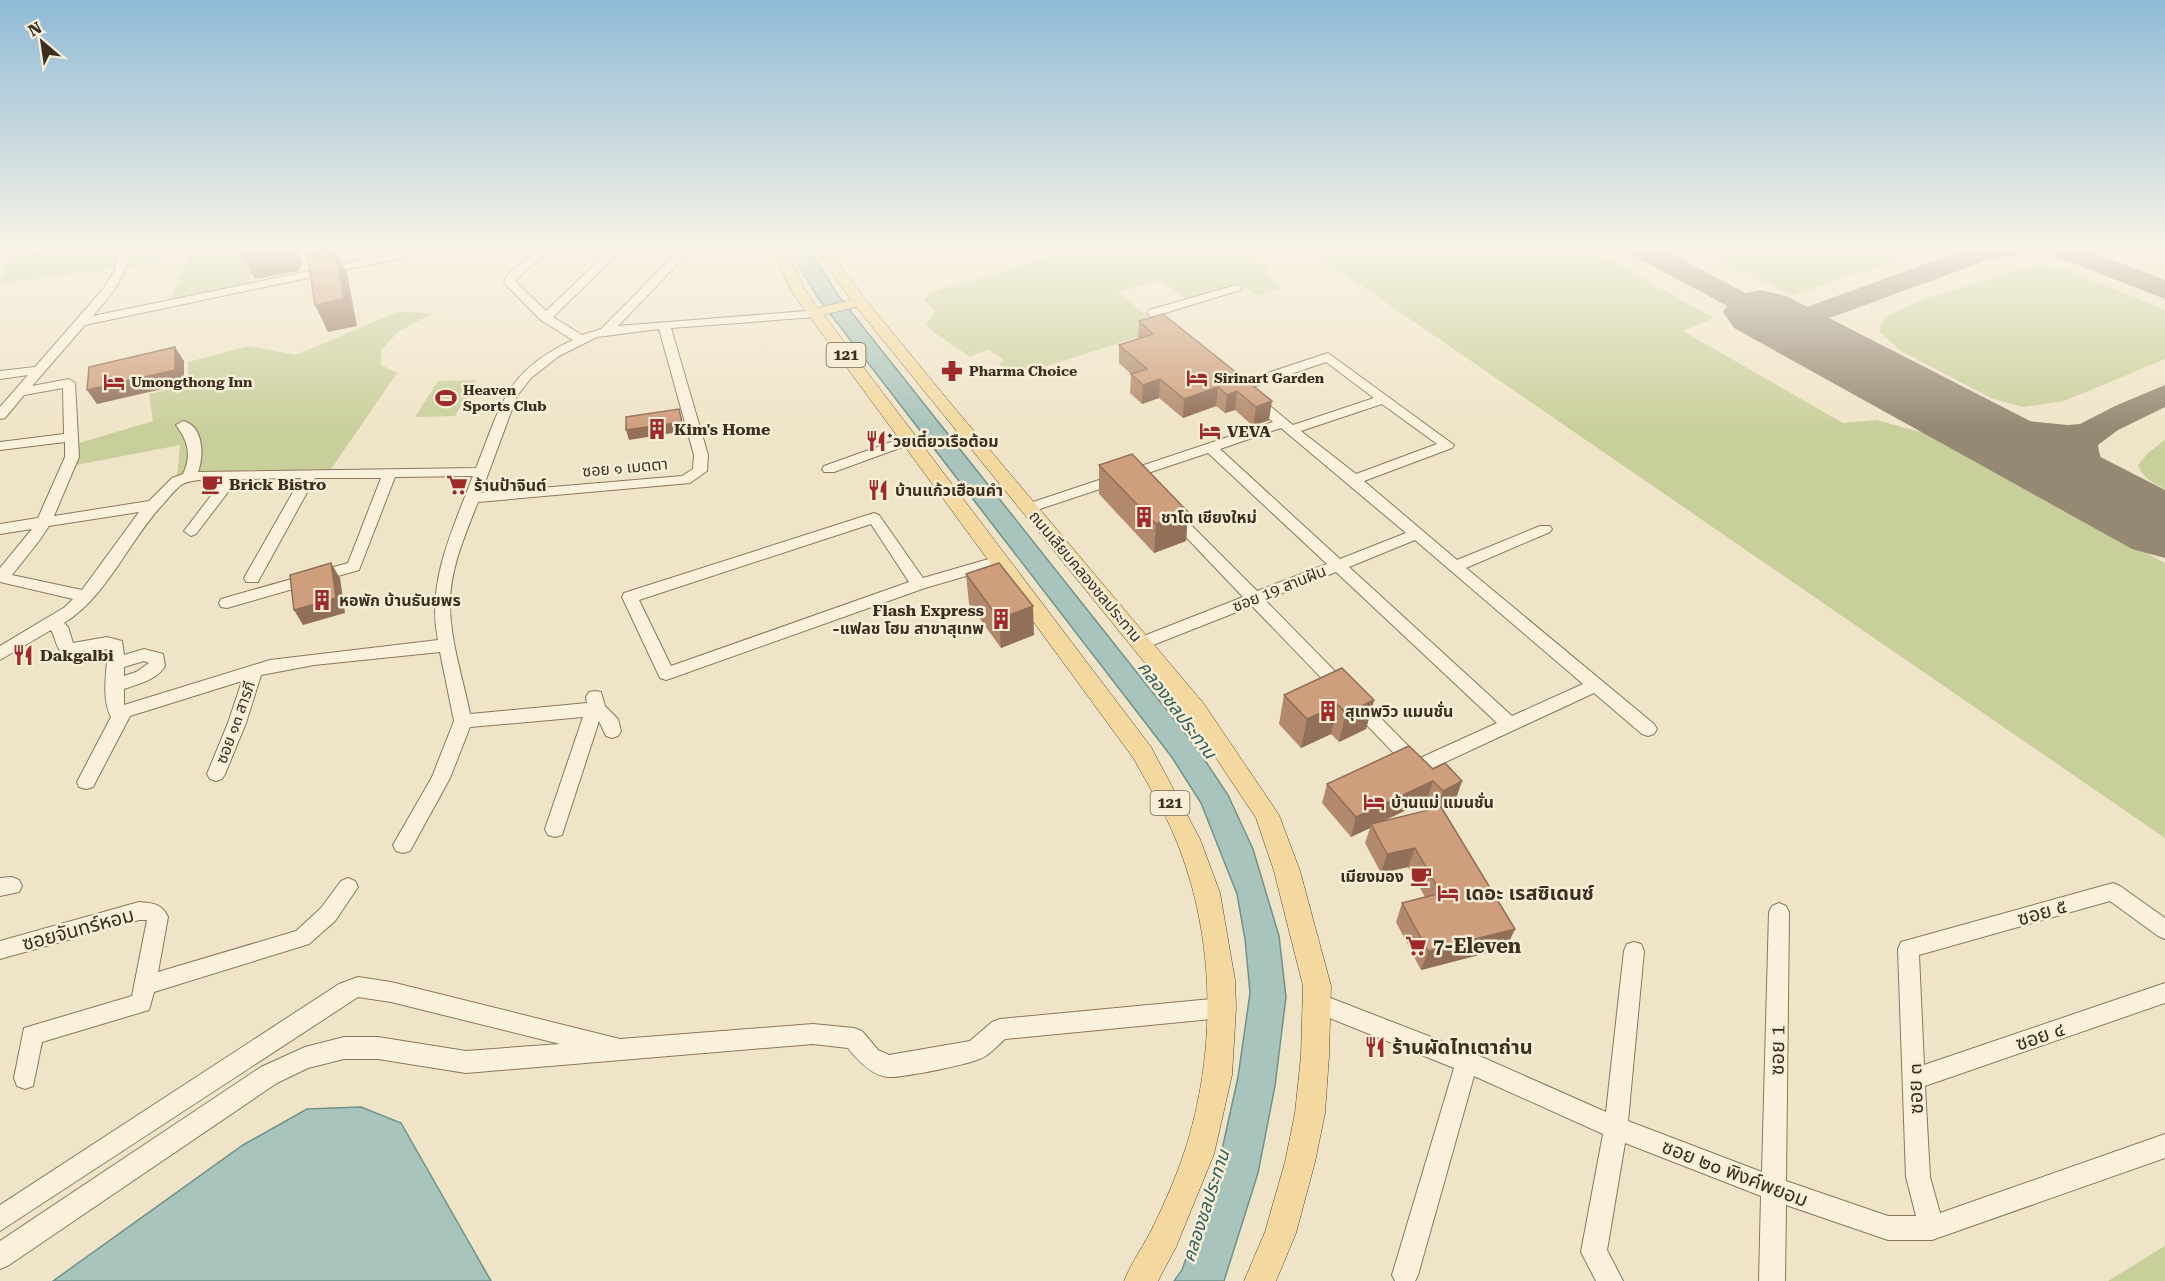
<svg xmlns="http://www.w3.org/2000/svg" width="2165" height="1281" viewBox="0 0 2165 1281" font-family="'Roboto Serif','Noto Sans Thai',serif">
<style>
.green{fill:#c9cf9b}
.water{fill:#a9c4bc;stroke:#6f938a;stroke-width:1.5}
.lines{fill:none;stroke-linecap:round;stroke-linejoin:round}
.taxiway{fill:#968974;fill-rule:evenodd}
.runway{fill:#968974;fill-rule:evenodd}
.minor-casing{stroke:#8d765c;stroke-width:2}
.major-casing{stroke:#5b4430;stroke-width:1}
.minor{fill:#faf1dc;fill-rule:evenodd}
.major{fill:#f3d9a0;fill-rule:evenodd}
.wall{fill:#b2896c;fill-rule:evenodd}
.shaded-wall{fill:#916f58}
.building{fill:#cf9f7d;stroke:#916f58;stroke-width:1.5}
.labels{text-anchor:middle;stroke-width:5;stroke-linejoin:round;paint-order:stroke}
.far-poi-label{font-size:14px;font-weight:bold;fill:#3d2e20;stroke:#f7eed8;text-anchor:start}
.shield{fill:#f7eed8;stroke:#756857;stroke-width:1.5}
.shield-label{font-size:15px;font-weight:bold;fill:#3d2e20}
.poi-label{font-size:16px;font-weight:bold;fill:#3d2e20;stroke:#f7eed8;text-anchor:start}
.street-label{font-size:16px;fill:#3d2e20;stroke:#f7eed8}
.water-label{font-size:18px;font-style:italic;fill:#2f5d5a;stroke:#f7eed8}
.near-poi-label{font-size:20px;font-weight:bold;fill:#3d2e20;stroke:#f7eed8;text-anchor:start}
.near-street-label{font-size:20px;fill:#3d2e20;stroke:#f7eed8}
</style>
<rect width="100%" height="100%" fill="#f0e4c8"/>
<g class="green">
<path d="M60 249H117L115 268 0 284 11 256Z"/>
<path d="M140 249H268L261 250 248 283 170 300 191 252 128 268 129 251Z"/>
<path d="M1068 249H1241L1266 267V276L1283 288 1257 296 1240 284 1187 300 1161 280 1118 292 1163 329 1013 377 999 364 1004 360 988 349 970 357C957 347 936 336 926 325L936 311 924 300 928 295 941 289 999 273Z"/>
<path d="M1308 249H1589L1714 318 1683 331 1843 423 1876 420 1928 434 2165 563V838Z"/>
<path d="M1698 249H1927L1792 296Z"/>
<path d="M2033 266 2062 268 2165 310V359L2064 401 2023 407 1993 399 1899 350 1879 331 1884 318 1924 299Z"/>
<path d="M397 312 434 313 399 331 381 350V365L397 373 331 469 218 472 177 477 180 445 76 465 79 443 153 421 149 394 188 385V362L249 346 296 355Z"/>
<path d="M476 380 455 416 415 417 438 381Z"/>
<path d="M2165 440V489C2153 483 2143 478 2138 465L2148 453Z"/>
<path d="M2165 1246V1281H2108Z"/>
</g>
<g class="water">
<path d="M793 249H812L814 256 837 294 1196 747 1228 795 1253 849 1279 936 1286 997 1275 1086 1258 1173 1224 1281H1174L1182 1270 1220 1159 1238 1077 1250 993 1245 939 1237 894 1201 803 1171 756 818 298 795 259Z"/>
<path d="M361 1107 401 1123 491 1281H53L243 1145 307 1109Z"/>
</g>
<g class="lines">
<g class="taxiway">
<path d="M1629 249H1662L1770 306 1775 312 1770 318 1760 321 1750 318 1632 255Z"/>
<path d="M1967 249H2021L2017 255 1988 260 1794 331 1784 334 1774 331 1769 325 1774 319Z"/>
<path d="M2049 249H2085L2165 280V299L2052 255Z"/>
<path d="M2165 385V407L2118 430 2098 445C2100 477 2140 497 2165 512V534C2138 541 2074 484 2065 459 2064 455 2064 450 2064 445 2013 444 1965 429 1919 410L1914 403 1919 396 1930 393 2008 419 2068 425 2080 424 2115 406Z"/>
</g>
<path class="runway" d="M1760 290 1786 296 2165 490V558L2132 549 1734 328 1723 312 1734 296Z"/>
<defs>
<g id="minor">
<path d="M29 249H55L49 252 0 259V253Z"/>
<path d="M119 249H131C125 279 112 293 93 316L416 249H436L430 252 85 325 32 386 69 379 75 383 79 457 54 516 149 501 172 478 183 474C192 455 188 441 176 425L183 421C204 426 204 456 198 472L476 468C502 403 505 372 573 340L542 321 504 283 507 275 539 249H551L517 278 516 282 546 311 611 249H623L553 317 582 335 601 329 680 249H692L618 326 819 310V316L815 317 671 328 708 455 707 471 690 483 478 502C465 535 450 569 450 604 450 641 463 678 470 714L587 703 586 697 589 692 595 691 601 692 605 706 618 719 621 731 618 736 612 738 606 736 599 721 562 835 555 837 548 835 545 829 583 717 470 727 450 778 410 851 403 853 396 851 393 845 432 777 454 721 440 652 314 665 261 675 246 723 225 774 222 779 216 781 210 779 207 774 228 723 242 681 130 716 93 787 86 789 79 787 77 782 111 717C101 699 107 669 108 649L69 656C55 652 57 640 51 630L0 660V646L65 607 73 599 0 582V568L32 529 0 534V524L38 518 65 457V442L0 450V442L64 434 63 388 24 395 5 418 0 419V407L28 375 0 379V371L35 367 104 288 115 270ZM659 329 694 455 693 469 682 476 481 493 517 396 531 378 559 356 597 337ZM473 476C453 529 426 583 438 640L270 660 124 705V689C138 684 157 680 165 666L163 654 144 649 124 655 122 641 107 637 73 643 68 627 64 623C109 595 129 539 165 502 170 496 176 489 181 485 192 478 211 480 223 480L184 531 191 536 196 534 238 479 301 478 244 578 246 582H258L260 578 315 478H381L348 563 221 599 219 603 221 607 227 608 359 570 395 477ZM139 512 82 590 12 575 39 541 49 526ZM144 661 149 663 136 672 124 676V667Z"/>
<path d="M1236 285 1242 288 1240 290 1162 314 1176 326V332H1168L1147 313 1149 310Z"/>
<path d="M1328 353 1454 445 1452 448 1364 481 1457 560 1540 526H1550L1552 529 1550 532 1466 568 1654 724 1657 729 1654 734 1648 736 1642 734 1594 693 1424 772 1418 774 1412 772 1252 606 1148 647H1136L1134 643 1136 639 1243 597 1167 517 1165 514 1167 511H1177L1257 591 1327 564 1208 453 1034 511H1024L1022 508 1024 505 1273 422 1248 402 1246 399 1248 396H1258L1293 425 1374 398 1326 362 1244 390 1239 391 1233 387 1234 384ZM1382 404 1437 444 1356 474 1301 431ZM1281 428 1406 533 1340 559 1220 449ZM1415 540 1583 684 1512 716 1349 567ZM1336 572 1497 723 1420 758 1265 600Z"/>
<path d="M908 436 915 440 913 443 834 472H824L822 469 824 466Z"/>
<path d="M874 513 879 515 923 578 999 556 1007 561 1004 565 925 588 672 678 666 680 660 678 622 597 624 593ZM871 524 909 582 671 666 639 600Z"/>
<path d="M12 877 19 880 22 886 19 892 0 896V878Z"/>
<path d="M348 878 355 881 358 887 335 921 309 944 154 992 149 1010 42 1042 33 1086 25 1089 17 1086 14 1078 24 1028 132 996 147 920H139L0 959V941L139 902C153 903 162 904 168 917L158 972 296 931 321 908 341 881Z"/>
<path d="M2113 883 2120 886 2165 918V939L2158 936 2110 901 1919 955 1924 1065 2165 983V1003L1925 1086 1930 1177 1940 1213 2165 1134V1158L1932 1240H1888L1786 1205 1785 1281H1759L1761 1196 1625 1143 1607 1250 1623 1281H1596L1581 1252 1603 1134 1474 1076 1418 1275 1415 1281H1395L1392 1275 1454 1068 1307 1009 1304 1002 1307 995 1315 992 1475 1054 1606 1112 1624 951 1627 944 1634 942 1641 944 1644 951 1628 1121 1762 1172 1769 912 1772 906 1779 903 1786 906 1789 912 1786 1181 1888 1216H1916L1906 1177 1898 949 1901 942Z"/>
<path d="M358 977 391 982 620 1039 813 1024 854 1028 862 1031 878 1050 889 1055 970 1041 992 1022 1000 1019 1222 998 1230 1001 1233 1008 1230 1015 1222 1018 1005 1039C998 1045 991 1053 984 1057 973 1064 902 1078 888 1077 871 1075 858 1061 848 1048L813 1044 466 1073 378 1059H344L308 1068 277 1083 9 1265 0 1269V1241L261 1067 305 1047 344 1037H378L466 1051 560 1044 391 1002 358 997 0 1231V1205L339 984Z"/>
</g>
<path id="major" d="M772 249H786L805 290 818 308 851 300 815 249H829L865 299 952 405 1204 704 1279 815 1300 871 1331 986 1329 1056 1325 1113 1315 1162 1296 1233 1276 1281H1244L1265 1232 1285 1162 1295 1113 1301 1056 1303 986 1274 871 1256 818 1188 716 856 307 824 315 1151 747 1200 839 1220 893 1235 980 1236 1008 1232 1075 1214 1154 1176 1247 1158 1281H1124C1132 1261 1145 1244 1154 1225 1165 1202 1176 1177 1184 1153 1217 1054 1216 937 1176 840 1165 812 1148 785 1134 759L793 294Z"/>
</defs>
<use href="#minor" class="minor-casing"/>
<use href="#major" class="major-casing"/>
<use href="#minor" class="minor"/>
<use href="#major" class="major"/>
</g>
<g class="wall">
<path d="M1163 314 1269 420 1253 426 1235 410 1225 413 1216 406 1183 418 1159 398 1142 404 1130 393 1131 374 1119 363V345L1138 339 1139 321Z"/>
<path d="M1099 465 1188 512 1186 541 1154 553 1099 494Z"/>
<path d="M966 574 1034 635 1001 648 969 604Z"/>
<path d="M1284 695 1374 700 1366 729 1339 742 1331 734 1301 748 1279 724Z"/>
<path d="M1433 769 1462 781 1455 801 1441 807 1515 929 1506 948 1421 970 1396 922 1402 903 1425 897 1408 867 1381 873 1365 843 1370 828 1351 837 1322 803 1327 784ZM1427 800 1435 809 1384 821Z"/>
</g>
<g class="shaded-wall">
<path d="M265 249H296L302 261 299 271 255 279 241 253Z"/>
<path d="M335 249 347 273 357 326 328 332 315 305Z"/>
<path d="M175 347 184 361V384L97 404 87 390Z"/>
<path d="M1160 379 1159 398 1142 404 1143 385Z"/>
<path d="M1218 387 1216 406 1183 418 1184 399Z"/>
<path d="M1237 391 1235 410 1225 413 1227 395Z"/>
<path d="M1272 401 1269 420 1253 426 1256 407Z"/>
<path d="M682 422 685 431 629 440 626 430Z"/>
<path d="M1188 512 1186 541 1154 553 1156 524Z"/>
<path d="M331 563 340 578 345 613 303 625 294 610Z"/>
<path d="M1033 606 1034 635 1001 648 999 619Z"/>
<path d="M1374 700 1366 729 1339 742 1346 713Z"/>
<path d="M1338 705 1331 734 1301 748 1307 719Z"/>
<path d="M1433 781 1427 800 1372 826 1371 824 1370 828 1351 837 1356 817Z"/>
<path d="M1462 781 1455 801 1436 810 1443 791Z"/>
<path d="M1415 848 1408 867 1381 873 1387 854Z"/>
<path d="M1515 929 1506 948 1421 970 1428 951Z"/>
</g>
<g class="building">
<path d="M243 249H265L241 253Z"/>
<path d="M326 249H335L344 299 315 305 307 253Z"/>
<path d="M1163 314 1272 401 1256 407 1237 391 1227 395 1218 387 1184 399 1160 379 1143 385 1131 374 1147 369 1119 345 1153 334 1139 321Z"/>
<path d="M175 347V370L87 390 89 367Z"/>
<path d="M679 409 682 422 626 430V417Z"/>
<path d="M1132 454 1188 512 1156 524 1099 465Z"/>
<path d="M331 563 336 598 294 610 290 575Z"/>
<path d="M999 563 1033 606 999 619 966 574Z"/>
<path d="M1342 668 1374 700 1346 713 1338 705 1307 719 1284 695Z"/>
<path d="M1409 746 1433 769 1445 763 1462 781 1443 791 1433 781 1356 817 1327 784Z"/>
<path d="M1441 807 1515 929 1428 951 1402 903 1441 893 1415 848 1387 854 1371 824Z"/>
</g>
<linearGradient id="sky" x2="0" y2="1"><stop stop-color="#8fbad6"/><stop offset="0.58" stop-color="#f8f3e6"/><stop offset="1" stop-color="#f8f3e6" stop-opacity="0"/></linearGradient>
<rect width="2165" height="428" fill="url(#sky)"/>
<defs>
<symbol id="pharmacy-bare" viewBox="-9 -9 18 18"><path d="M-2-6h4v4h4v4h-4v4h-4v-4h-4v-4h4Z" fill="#9e2a2b" stroke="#f7eed8" stroke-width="2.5" paint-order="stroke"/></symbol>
<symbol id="hotel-bare" viewBox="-9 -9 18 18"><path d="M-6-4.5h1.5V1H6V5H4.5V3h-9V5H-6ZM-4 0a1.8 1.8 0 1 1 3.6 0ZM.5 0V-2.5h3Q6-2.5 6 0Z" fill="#9e2a2b" stroke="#f7eed8" stroke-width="2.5" paint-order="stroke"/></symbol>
<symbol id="stadium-bare" viewBox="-9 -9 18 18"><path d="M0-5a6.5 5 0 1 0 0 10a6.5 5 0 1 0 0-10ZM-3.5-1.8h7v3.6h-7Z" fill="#9e2a2b" stroke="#f7eed8" stroke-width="2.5" paint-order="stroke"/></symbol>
<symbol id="building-bare" viewBox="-9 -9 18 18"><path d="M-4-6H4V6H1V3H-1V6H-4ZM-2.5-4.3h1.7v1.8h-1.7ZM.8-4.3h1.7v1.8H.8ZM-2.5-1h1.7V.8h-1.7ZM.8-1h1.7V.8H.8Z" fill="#9e2a2b" stroke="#f7eed8" stroke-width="2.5" paint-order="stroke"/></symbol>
<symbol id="restaurant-bare" viewBox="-9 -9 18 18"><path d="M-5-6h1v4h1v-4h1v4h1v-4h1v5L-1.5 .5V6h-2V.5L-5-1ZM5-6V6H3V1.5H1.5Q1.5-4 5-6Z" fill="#9e2a2b" stroke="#f7eed8" stroke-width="2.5" paint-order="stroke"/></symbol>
<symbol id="cafe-bare" viewBox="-9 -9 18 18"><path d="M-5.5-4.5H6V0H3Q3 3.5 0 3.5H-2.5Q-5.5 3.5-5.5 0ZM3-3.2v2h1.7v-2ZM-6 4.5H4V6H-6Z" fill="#9e2a2b" stroke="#f7eed8" stroke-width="2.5" paint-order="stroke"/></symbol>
<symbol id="supermarket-bare" viewBox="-9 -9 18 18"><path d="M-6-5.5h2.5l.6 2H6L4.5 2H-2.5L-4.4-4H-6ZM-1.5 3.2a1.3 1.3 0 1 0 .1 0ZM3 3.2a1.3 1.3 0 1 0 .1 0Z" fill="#9e2a2b" stroke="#f7eed8" stroke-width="2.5" paint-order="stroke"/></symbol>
</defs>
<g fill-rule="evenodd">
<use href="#pharmacy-bare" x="937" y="356" width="30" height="30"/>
<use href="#hotel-bare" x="1182" y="363" width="30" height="30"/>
<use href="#hotel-bare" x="99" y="367" width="30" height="30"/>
<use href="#stadium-bare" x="431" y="383" width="30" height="30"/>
<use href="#building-bare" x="642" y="414" width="30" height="30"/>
<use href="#hotel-bare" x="1195" y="416" width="30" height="30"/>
<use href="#restaurant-bare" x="861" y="426" width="30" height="30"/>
<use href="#cafe-bare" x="197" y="469" width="30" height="30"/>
<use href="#supermarket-bare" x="442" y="470" width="30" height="30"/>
<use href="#restaurant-bare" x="863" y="475" width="30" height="30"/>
<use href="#building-bare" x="1129" y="502" width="30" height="30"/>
<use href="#building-bare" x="307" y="585" width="30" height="30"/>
<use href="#building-bare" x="986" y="604" width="30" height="30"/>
<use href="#restaurant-bare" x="8" y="640" width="30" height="30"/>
<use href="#building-bare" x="1313" y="696" width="30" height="30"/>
<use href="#hotel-bare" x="1359" y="787" width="30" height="30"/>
<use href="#cafe-bare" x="1406" y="861" width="30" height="30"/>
<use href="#hotel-bare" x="1433" y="878" width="30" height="30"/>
<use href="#supermarket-bare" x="1401" y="931" width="30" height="30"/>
<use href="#restaurant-bare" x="1360" y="1032" width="30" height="30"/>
</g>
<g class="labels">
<g class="far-poi-label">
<text x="969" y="376">Pharma Choice</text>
<text x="1214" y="383">Sirinart Garden</text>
<text x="131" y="387">Umongthong Inn</text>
<text x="463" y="395">Heaven<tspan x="463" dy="16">Sports Club</tspan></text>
</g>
<g class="shield">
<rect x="826.5" y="343" width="39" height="24" rx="4.5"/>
<rect x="1150.5" y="791" width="39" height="24" rx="4.5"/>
</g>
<g class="shield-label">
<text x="846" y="360">121</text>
<text x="1170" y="808">121</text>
</g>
<g class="poi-label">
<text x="674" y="435">Kim's Home</text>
<text x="1227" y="437">VEVA</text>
<text x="893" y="447">๋วยเตี๋ยวเรือต้อม</text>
<text x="229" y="490">Brick Bistro</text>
<text x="474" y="491">ร้านป้าจินต์</text>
<text x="895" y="496">บ้านแก้วเฮือนคำ</text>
<text x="1161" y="523">ชาโต เชียงใหม่</text>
<text x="339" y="606">หอพัก บ้านธันยพร</text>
<text x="984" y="616" text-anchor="end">Flash Express<tspan x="984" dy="18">-แฟลช โฮม สาขาสุเทพ</tspan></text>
<text x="40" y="661">Dakgalbi</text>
<text x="1345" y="717">สุเทพวิว แมนชั่น</text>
<text x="1391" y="808">บ้านแม่ แมนชั่น</text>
<text x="1404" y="882" text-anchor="end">เมียงมอง</text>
</g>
<g class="street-label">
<text transform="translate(625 467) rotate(-5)" y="6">ซอย ๑ เมตตา</text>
<text transform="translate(1086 576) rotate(50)" y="6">ถนนเลียบคลองชลประทาน</text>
<text transform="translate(1279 588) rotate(-22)" y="6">ซอย 19 สานฝัน</text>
<text transform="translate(235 722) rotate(-70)" y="6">ซอย ๑๓ สารภี</text>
</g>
<g class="water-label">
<text transform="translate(1177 710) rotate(53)" y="6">คลองชลประทาน</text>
<text transform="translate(1206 1206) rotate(-72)" y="6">คลองชลประทาน</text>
</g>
<g class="near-poi-label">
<text x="1465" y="900">เดอะ เรสซิเดนซ์</text>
<text x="1433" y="953">7-Eleven</text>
<text x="1392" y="1054">ร้านผัดไทเตาถ่าน</text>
</g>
<g class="near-street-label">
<text transform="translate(2042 912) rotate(-16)" y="7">ซอย ๕</text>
<text transform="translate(78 929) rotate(-15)" y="7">ซอยจันทร์หอม</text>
<text transform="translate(2040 1036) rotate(-19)" y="7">ซอย ๔</text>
<text transform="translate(1777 1050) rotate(-89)" y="7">ซอย 1</text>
<text transform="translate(1915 1089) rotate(-92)" y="7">ซอย ๓</text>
<text transform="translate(1735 1173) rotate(21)" y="7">ซอย ๒๐ พิงค์พยอม</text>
</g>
</g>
<g transform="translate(42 42) rotate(331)" stroke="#f7eed8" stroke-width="4.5" paint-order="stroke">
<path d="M0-4.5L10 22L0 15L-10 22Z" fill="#3d2e20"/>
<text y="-9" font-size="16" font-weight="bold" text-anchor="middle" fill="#3d2e20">N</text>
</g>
</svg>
